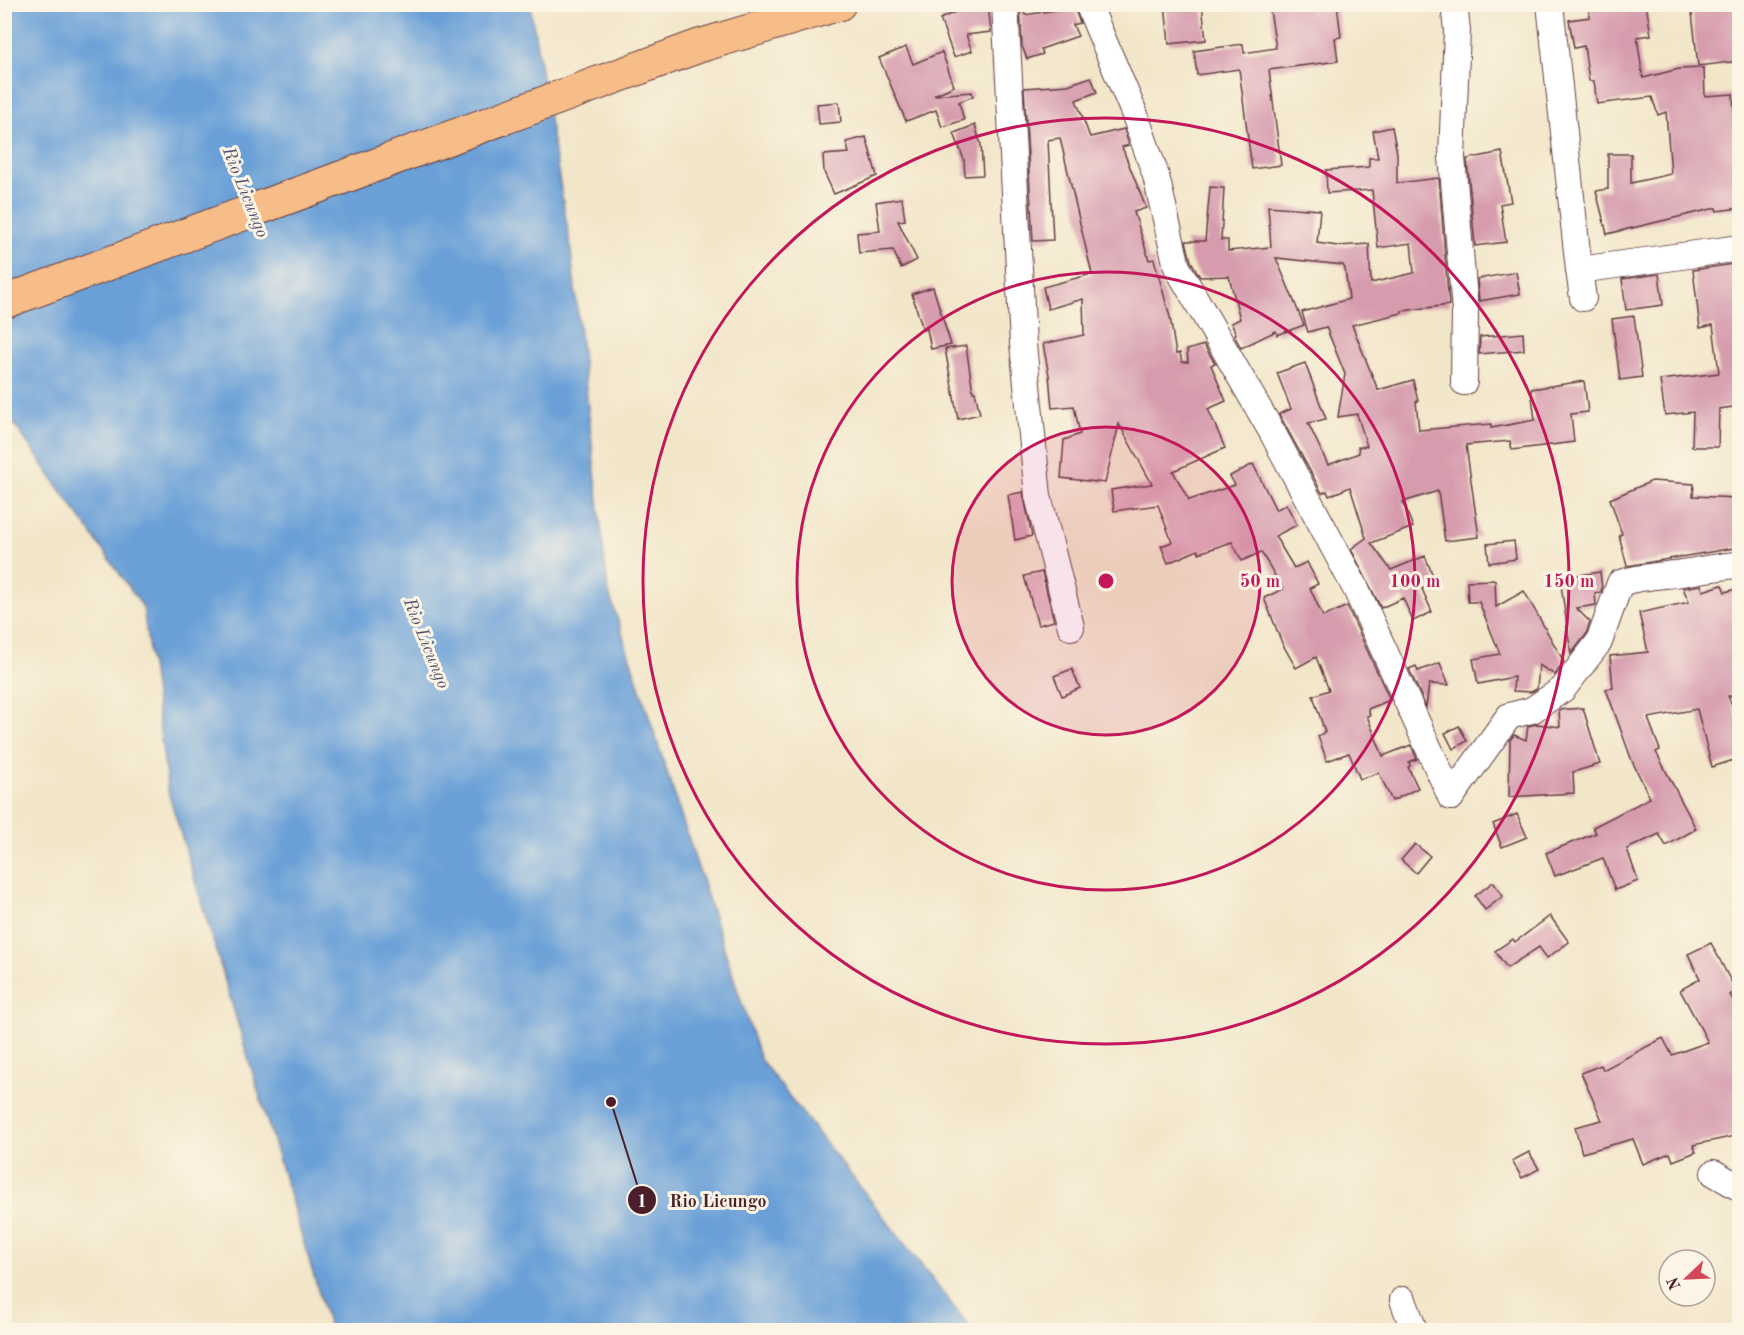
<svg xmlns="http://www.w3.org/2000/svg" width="1744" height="1335" viewBox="0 0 1744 1335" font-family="'Old Standard TT',serif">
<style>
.water{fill:#6ba0d7;stroke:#5a6081;stroke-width:1.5}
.building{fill:#d69bad}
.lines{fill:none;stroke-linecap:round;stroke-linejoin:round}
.minor-casing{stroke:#633d43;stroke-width:28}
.highway-casing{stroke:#633d43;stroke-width:35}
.minor{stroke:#fff;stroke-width:26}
.highway{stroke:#f7bd88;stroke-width:33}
.ring{fill:none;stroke:#c2185b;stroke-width:3}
.labels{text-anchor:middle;stroke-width:6;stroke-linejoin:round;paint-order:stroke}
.water-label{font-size:18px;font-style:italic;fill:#575370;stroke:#fcf5e5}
.centre{fill:#c2185b;stroke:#fcf5e5;stroke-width:3}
.ring-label{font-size:18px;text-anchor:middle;font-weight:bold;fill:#c2185b;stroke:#fcf5e5;stroke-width:6;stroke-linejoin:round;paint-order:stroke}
.leader{fill:none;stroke:#4a1f2b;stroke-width:2}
.callout-dot{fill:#4a1f2b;stroke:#fcf5e5;stroke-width:2}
.mark-label{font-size:18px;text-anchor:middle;font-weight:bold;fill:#fff}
.callout-label{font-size:18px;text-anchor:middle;font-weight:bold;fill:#4a1f2b;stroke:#fcf5e5;stroke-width:6;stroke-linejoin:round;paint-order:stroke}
</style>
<rect width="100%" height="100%" fill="#fcf5e5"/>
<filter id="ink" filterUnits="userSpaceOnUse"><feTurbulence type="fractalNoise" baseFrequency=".0167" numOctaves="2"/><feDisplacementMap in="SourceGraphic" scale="12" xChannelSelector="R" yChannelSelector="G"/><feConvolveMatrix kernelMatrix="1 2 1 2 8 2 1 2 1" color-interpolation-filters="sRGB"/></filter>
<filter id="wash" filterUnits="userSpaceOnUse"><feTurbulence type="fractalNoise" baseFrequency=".008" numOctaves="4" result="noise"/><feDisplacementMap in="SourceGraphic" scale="24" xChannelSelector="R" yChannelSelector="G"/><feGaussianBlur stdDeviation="1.35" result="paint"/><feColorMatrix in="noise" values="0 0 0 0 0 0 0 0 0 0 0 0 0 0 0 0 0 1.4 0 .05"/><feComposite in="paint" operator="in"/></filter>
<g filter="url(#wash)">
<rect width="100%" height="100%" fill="#f2e6c9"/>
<path class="water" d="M4 5H530L570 243 608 590 760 1059 972 1330H330L168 791 143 607 5 411Z"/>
<g id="blocks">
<g class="building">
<path d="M988 4 991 32 966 35 972 51 954 57 940 19 963 8Z"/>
<path d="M1020 4 1025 15 1074 7 1080 23 1073 25 1078 36 1041 49 1043 54 1027 59 1022 46Z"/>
<path d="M1165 4H1202L1206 40 1169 44Z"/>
<path d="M1269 4H1337L1341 37 1335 38 1338 61 1269 70 1281 165 1252 169 1239 69 1197 75 1194 51 1243 44 1244 53 1276 48Z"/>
<path d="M1588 4H1646L1651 35 1637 37 1643 78 1679 69 1704 68 1705 96 1733 94 1740 208 1717 211 1716 208 1607 234 1596 191 1608 189V154H1631V183L1671 174 1666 112 1658 115 1652 97 1597 104 1594 81H1589L1584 46 1574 48 1569 20 1590 17Z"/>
<path d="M1691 4H1740V61L1698 66Z"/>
<path d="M906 47 913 64 942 52 954 86 934 95 972 92 973 96 959 102 964 120 942 127 936 110 906 121 879 58Z"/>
<path d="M1091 77 1097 92 1076 100 1090 137 1124 129 1129 145 1122 147 1146 208 1134 212 1149 260 1154 259 1170 317 1176 354 1180 353 1182 362H1188L1187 350 1204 345 1215 363 1211 365 1226 401 1208 409 1225 448 1173 471 1189 500 1235 485 1230 476 1253 464 1276 510 1286 504 1297 525 1275 536 1294 568 1307 562 1318 584 1310 588 1323 617 1347 606 1390 700 1368 709 1370 715 1367 716 1383 756 1411 745 1417 759 1409 762 1410 766 1408 767 1418 788 1392 801 1379 773 1360 779 1349 753 1327 761 1318 736 1325 732 1313 696 1329 690 1316 657 1296 668 1282 643 1264 598 1283 589 1261 552 1242 561 1232 542 1199 553 1198 550 1168 563 1161 546 1172 542 1158 505 1114 511 1111 490 1152 484 1119 424 1105 483 1061 478 1064 440 1080 434 1074 406 1052 408 1049 375 1043 344 1084 335 1083 299 1048 309 1043 287 1092 274 1060 138 1048 140 1053 240 1033 241 1024 88 1068 85Z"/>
<path d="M839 102 841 122 819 124 817 104Z"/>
<path d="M975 125 981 145 983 175 965 176 964 160 954 133Z"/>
<path d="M1392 127 1397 153V183L1439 178 1449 305 1402 311V313L1352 325 1378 390 1413 380 1418 401 1416 402 1419 430 1491 424V428L1535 420 1531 389 1584 381 1588 412 1571 414 1574 442 1512 450 1510 441 1466 445 1479 537 1445 541 1438 491 1403 502 1413 527 1371 543 1391 570 1425 556 1436 583 1422 589 1432 612 1413 621 1403 598 1381 608 1351 549 1366 538 1350 487 1329 496 1327 491 1322 493 1279 414 1291 409 1277 373 1305 363 1326 419 1308 423 1328 465 1359 453 1358 447 1367 446 1357 414 1338 417 1345 374 1326 327 1308 332 1302 312 1349 299 1345 269 1343 265 1276 258 1304 325 1277 335 1276 331 1241 348 1234 335 1236 334 1231 323 1240 319 1229 276 1200 277 1191 261 1186 241H1205L1210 187 1224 188 1221 240H1228V251L1271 247 1268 206 1320 210 1317 243 1338 246 1369 244 1371 283 1414 273 1411 243 1378 248 1372 190 1327 193 1326 170 1369 167V158H1378L1373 131Z"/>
<path d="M866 137 877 176 834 194 824 172 823 155 849 153 846 142Z"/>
<path d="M1502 152 1511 202 1500 204 1506 242 1475 246 1467 159Z"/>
<path d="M902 198 905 220 898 221 917 260 901 268 893 250 859 253 857 233 880 231 876 202Z"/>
<path d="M1740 263V406L1719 409 1718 447H1692L1693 412 1665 415 1660 380 1719 373 1713 325 1700 328 1693 270Z"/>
<path d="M1516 272 1520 294 1479 301 1477 279Z"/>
<path d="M1659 274 1663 305 1626 310 1622 279Z"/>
<path d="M933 287 951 345 931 349 927 329 923 330 912 294Z"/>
<path d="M1634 316 1642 377 1620 380 1612 319Z"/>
<path d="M1523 333 1524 350 1479 354 1480 337Z"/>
<path d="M966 346 973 392H975L980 414 958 419 945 349Z"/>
<path d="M1652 481 1694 484 1693 496 1737 498 1736 524H1740V547L1627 566 1619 535 1622 534 1610 499Z"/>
<path d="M1023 492 1032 536 1015 540 1008 495Z"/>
<path d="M1514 541 1516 559 1489 563 1487 544Z"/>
<path d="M1042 572 1054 621 1038 625 1024 576Z"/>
<path d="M1600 572 1602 588 1601 592 1595 593 1596 605 1576 608 1590 622 1586 635 1571 654 1560 578Z"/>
<path d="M1495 580 1496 607 1524 591 1564 662 1555 675 1539 665 1537 689 1531 692 1513 691 1514 677 1478 684 1473 659 1500 654 1479 602H1468L1467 581Z"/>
<path d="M1701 585 1703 591 1722 585 1725 592 1740 588 1738 696H1728L1740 722V758L1712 767 1697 709 1648 718 1660 750 1656 752 1696 829 1666 846 1659 834 1627 849 1638 881 1615 890 1603 858 1555 876 1546 853 1596 833 1593 827 1650 798 1632 761 1606 689 1613 688 1610 656 1648 652 1639 613 1689 602 1683 588Z"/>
<path d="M1440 663 1449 685 1429 684 1426 707 1409 669 1416 666 1418 671Z"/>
<path d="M1072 669 1080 688 1062 696 1054 676Z"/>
<path d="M1583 708 1600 764 1573 772 1574 793 1509 797 1510 740 1514 735 1526 740 1528 726 1537 724 1560 727 1559 710Z"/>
<path d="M1459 726 1467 741 1453 749 1445 733Z"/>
<path d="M1517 814 1527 837 1502 847 1493 824Z"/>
<path d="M1415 844 1430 856 1416 873 1401 860Z"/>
<path d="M1493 882 1503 896 1485 910 1475 896Z"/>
<path d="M1550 916 1569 942 1547 958 1539 947 1507 968 1495 951 1513 939 1515 942Z"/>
<path d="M1711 943 1736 991 1730 995 1740 1011V1135L1693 1145 1696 1152 1673 1161 1670 1153 1643 1164 1633 1139 1582 1153 1575 1127 1602 1120 1581 1073 1601 1065 1603 1070 1663 1038 1672 1055 1708 1042 1680 990 1700 979 1688 954Z"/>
<path d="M1529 1152 1539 1169 1522 1178 1512 1161Z"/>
</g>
</g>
</g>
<g filter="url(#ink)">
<use href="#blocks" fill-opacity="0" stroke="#633d43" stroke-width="1.5"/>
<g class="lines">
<defs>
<g id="minor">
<path d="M1005 4 1023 344 1038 496 1071 627"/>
<path d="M1088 4 1135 115 1156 176 1177 267 1272 432 1356 589 1451 797"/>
<path d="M1454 4 1457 30 1452 157 1465 311 1464 382"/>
<path d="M1550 4 1579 270 1740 248"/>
<path d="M1579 270 1583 298"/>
<path d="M1451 797 1509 716 1532 710 1563 689 1599 642 1620 583C1638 577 1656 576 1675 574 1697 571 1717 566 1740 565"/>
<path d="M1714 1173 1740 1188"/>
<path d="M1403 1300 1414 1330"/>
</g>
<path id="highway" d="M4 302 699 46 839 4"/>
</defs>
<use href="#minor" class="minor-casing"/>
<use href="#highway" class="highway-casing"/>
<use href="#minor" class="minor"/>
<use href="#highway" class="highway"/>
</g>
</g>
<circle cx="1106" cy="581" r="154" fill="#c2185b" fill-opacity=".12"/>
<g class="ring">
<circle cx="1106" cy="581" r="154"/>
<circle cx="1106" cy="581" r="309"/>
<circle cx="1106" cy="581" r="463"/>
</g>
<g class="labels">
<g class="water-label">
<text transform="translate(246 192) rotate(68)" y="6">Rio Licungo</text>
<text transform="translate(427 643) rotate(68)" y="6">Rio Licungo</text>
</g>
</g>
<circle cx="1106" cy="581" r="9" class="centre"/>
<g class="ring-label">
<text x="1260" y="587">50 m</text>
<text x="1415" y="587">100 m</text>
<text x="1569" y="587">150 m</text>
</g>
<path class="leader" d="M611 1102L642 1200"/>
<g class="callout-dot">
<circle cx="611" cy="1102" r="6"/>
<circle cx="642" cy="1200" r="15"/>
</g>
<g class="mark-label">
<text x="642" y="1207">1</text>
</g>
<g class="callout-label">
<text x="718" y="1207">Rio Licungo</text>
</g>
<rect width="1744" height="1335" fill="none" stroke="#fcf5e5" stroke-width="24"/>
<g transform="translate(1687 1278) rotate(247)"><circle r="28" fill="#fcf5e5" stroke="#b59f9b" stroke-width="1.5"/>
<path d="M0-4.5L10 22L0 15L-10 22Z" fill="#d1495b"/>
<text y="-9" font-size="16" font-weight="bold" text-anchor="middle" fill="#4a1f2b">N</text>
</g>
</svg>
